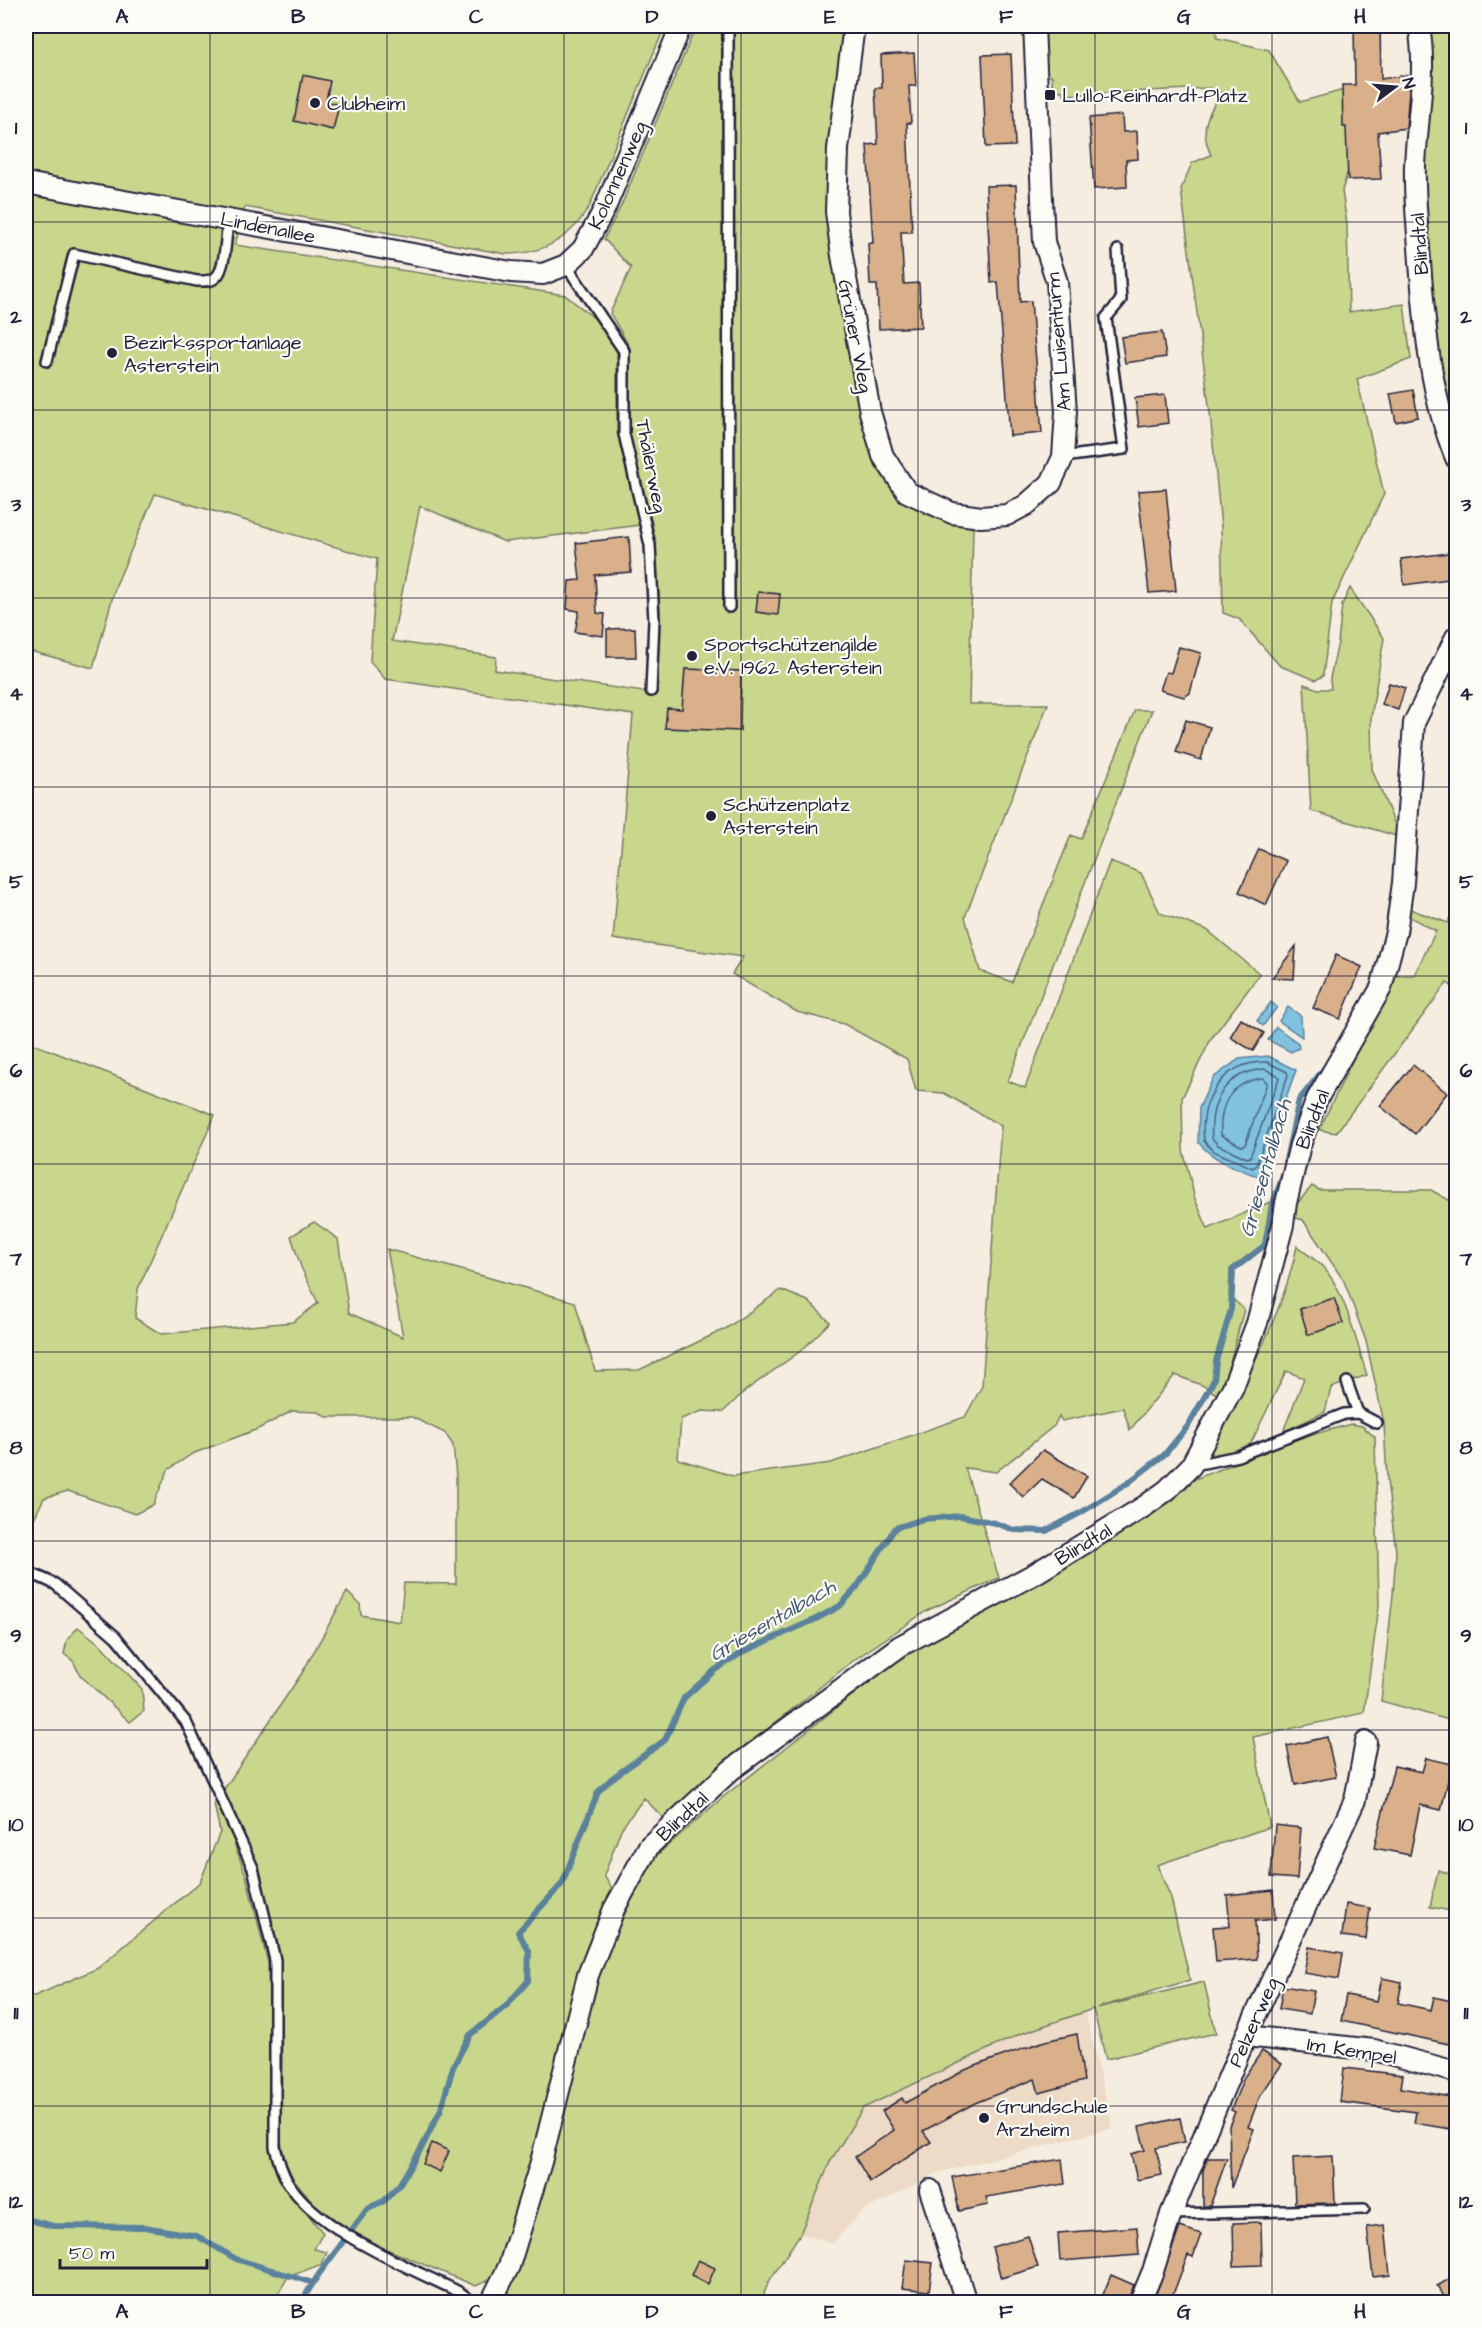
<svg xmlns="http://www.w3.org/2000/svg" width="1482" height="2328" viewBox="0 0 1482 2328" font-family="'Architects Daughter',sans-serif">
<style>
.built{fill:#eddbc7}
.green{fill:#c8d78b;stroke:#757c63;stroke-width:1.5}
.water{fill:#80c2e0;stroke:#5a829e;stroke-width:1.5}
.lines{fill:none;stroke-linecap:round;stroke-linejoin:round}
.shore{stroke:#48627d;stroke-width:1.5}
.stream{stroke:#5a829e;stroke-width:6}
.building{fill:#d9b08a;stroke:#22223b;stroke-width:1.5}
.service-casing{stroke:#22223b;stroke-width:14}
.minor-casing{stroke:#22223b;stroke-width:24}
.service{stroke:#fdfcf7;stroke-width:9}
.minor{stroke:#fdfcf7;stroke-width:20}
.grid{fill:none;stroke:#22223b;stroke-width:1.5;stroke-opacity:0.55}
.poi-dot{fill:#22223b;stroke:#fdfcf7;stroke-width:2}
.labels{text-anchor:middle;stroke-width:4.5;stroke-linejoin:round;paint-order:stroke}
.poi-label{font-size:20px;fill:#22223b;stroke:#fdfcf7;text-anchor:start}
.street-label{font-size:20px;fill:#22223b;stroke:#fdfcf7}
.water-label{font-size:21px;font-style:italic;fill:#435a75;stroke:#fdfcf7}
.neatline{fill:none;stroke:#22223b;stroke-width:2}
.grid-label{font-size:20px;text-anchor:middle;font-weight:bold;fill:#22223b}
</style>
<rect width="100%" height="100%" fill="#f6ede1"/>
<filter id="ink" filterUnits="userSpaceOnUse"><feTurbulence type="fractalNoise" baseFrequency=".0167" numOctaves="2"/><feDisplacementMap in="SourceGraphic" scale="12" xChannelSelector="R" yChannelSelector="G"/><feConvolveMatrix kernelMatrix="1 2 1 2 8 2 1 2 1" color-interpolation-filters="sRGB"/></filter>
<g filter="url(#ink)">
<path class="built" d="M1085 2011 1113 2128 938 2173 863 2211 833 2243 800 2234 830 2162 863 2108 1020 2034Z"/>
<g class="green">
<path d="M26 26H665L590 205C572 238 544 254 506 254L245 207 235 245 565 295 599 322 617 350V432L640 525 505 542 420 506 392 641 496 657 495 670 657 694 660 612 655 544 652 524 629 431 630 348 610 313 631 268 604 239 621 206 696 26H846L829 148 826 189 832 255 860 407 910 503 926 514 949 522 973 527 969 704H1048L965 917 980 971 1012 982 1071 835 1081 839 1135 710H1152L1008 1081 1025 1088 1110 861 1141 873 1160 913 1207 930 1260 974 1211 1039 1182 1098 1183 1150 1195 1199 1208 1229 1270 1202 1263 1244 1230 1269 1229 1296 1244 1309 1221 1397 1204 1386 1175 1375 1130 1430 1123 1408 1062 1421 1059 1416 1054 1426 996 1472 965 1468 999 1578 928 1610 854 1660 741 1750 696 1794 665 1820 644 1798 621 1829 604 1876 614 1891 531 2179 498 2272 489 2280 476 2286 362 2239 314 2204 293 2178 285 2162 281 2141 282 2056 278 1945 257 1866 241 1827 235 1846 246 1875 268 1963 272 2148C279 2186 299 2203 323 2233L314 2249 327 2252 322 2264 288 2277 273 2302H26V1995L35 1996 98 1968 200 1882 220 1832 214 1804 302 1673 347 1592 360 1604 361 1615 400 1622 404 1583 456 1584V1476L453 1445 445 1433 412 1417H327L319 1412 292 1411 258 1429 192 1454 168 1470 153 1505 135 1514 68 1491 44 1498 26 1535V1056L31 1043 215 1115 138 1289 135 1318 161 1334 293 1322 318 1303 301 1267 291 1236 314 1222 338 1239 349 1313 403 1337 387 1249 575 1302 595 1371 639 1370 725 1329 781 1290 808 1301 830 1322 802 1350 745 1391 723 1412 702 1411 681 1419 678 1459 733 1476 831 1463 965 1417 982 1386 1001 1126 944 1093 916 1091 907 1059 844 1024 797 1012 732 974 743 957 613 939 633 715 385 679 370 661 377 559 155 494 116 585 93 668 26 650Z"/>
<path d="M1044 26H1216L1217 38 1269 50 1300 102 1344 90 1360 129 1342 191 1347 224 1349 312 1404 304 1411 359 1357 379 1384 494 1332 603 1323 676 1316 680 1280 666 1239 619 1223 613 1221 527 1210 413 1181 189 1192 163 1211 155C1199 129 1207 114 1222 92L1205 98 1210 88 1064 95V91L1052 90V76H1047Z"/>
<path d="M1431 26H1456V434L1444 407 1430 298 1421 146 1430 106 1432 78 1426 71Z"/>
<path d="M1350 588 1384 638 1371 718 1372 769 1400 837 1311 811 1304 684 1318 689H1331L1330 678 1338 643 1342 605Z"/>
<path d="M1456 898V989L1447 983 1336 1133 1319 1130 1393 976 1414 975 1436 931 1408 916 1407 908 1448 923Z"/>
<path d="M1312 1186 1319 1190H1431L1456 1204V1722L1381 1701 1393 1595 1396 1551 1387 1480 1384 1423 1366 1341 1344 1281 1303 1220 1293 1217 1295 1206Z"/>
<path d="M1297 1246C1305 1253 1315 1259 1323 1267 1345 1290 1357 1345 1367 1375L1331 1388 1325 1412 1283 1432 1304 1378 1286 1371 1250 1445 1236 1451 1206 1457C1240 1389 1282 1320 1297 1246Z"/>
<path d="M1351 1424 1362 1426 1375 1437 1379 1606 1364 1713 1253 1737 1270 1827 1157 1865 1171 1898 1190 1980 1097 2008 1204 1982 1216 2033 1106 2059 1093 2009 1020 2034 863 2108 830 2162 800 2234 768 2283 761 2302H506L586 2004 607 1951 630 1903 657 1855 723 1797 900 1658 1040 1582 1148 1514 1180 1493 1195 1479 1300 1438Z"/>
<path d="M78 1627 101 1645 142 1689 144 1711 130 1722 80 1675 73 1661 64 1654 67 1640Z"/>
<path d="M1456 1843V1912L1430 1907 1438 1870 1449 1874Z"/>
</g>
<g class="water">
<path d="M1271 1002 1277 1007 1263 1026 1257 1021Z"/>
<path d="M1288 1007 1301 1016 1302 1037 1279 1021Z"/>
<path d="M1276 1027 1298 1043 1299 1048 1291 1052 1268 1040Z"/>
<path d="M1268 1056 1296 1070 1264 1158 1260 1177C1235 1168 1215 1162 1198 1142L1199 1108 1213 1078 1239 1059Z"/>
</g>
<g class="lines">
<g class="shore">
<path d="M1267 1062 1287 1072 1288 1075 1256 1166 1253 1168 1213 1151 1204 1141C1199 1099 1223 1061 1267 1062Z"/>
<path d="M1265 1069 1277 1075 1279 1078 1250 1157 1247 1158 1218 1145 1212 1138C1209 1100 1226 1072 1265 1069Z"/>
<path d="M1263 1078 1267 1083 1245 1145 1241 1146 1221 1135C1219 1104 1231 1082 1263 1078Z"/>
</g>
<g class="stream">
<path d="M1286 1160 1299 1100 1327 1065"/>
<path d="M26 2219 53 2226 145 2227 197 2236 236 2259 313 2283"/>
<path d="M301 2302 319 2274 368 2208 384 2201 399 2185 422 2147 441 2109 453 2067 470 2035 506 2006 528 1981 529 1951 518 1932 562 1884 598 1792 611 1779 665 1740 684 1698 715 1670 743 1652 816 1619 840 1606 857 1587 895 1528 923 1519 961 1516 995 1523 1014 1530 1046 1531 1082 1512 1128 1483 1165 1454 1188 1426 1214 1380 1216 1361 1231 1309 1233 1270 1265 1245 1274 1200 1284 1173"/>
</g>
</g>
<g class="building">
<path d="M1354 26H1380L1381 79 1407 75 1409 91 1406 128 1378 132 1381 179 1348 180 1346 127H1343L1342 85H1355Z"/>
<path d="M914 53 916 86H909L911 123H907L912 232H901L904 284 919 283 921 327 879 329 877 285H870L868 243H873L867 145 878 144 875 88H882L881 55Z"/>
<path d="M1011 54 1015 146 986 147 982 55Z"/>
<path d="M303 75 330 81 326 101 339 105 333 130 294 121Z"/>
<path d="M1122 115 1123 132 1137 131 1138 159 1126 160 1127 187 1094 189 1089 118Z"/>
<path d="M1016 185 1020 302 1031 301 1042 433 1010 436 998 282 991 283 986 186Z"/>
<path d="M1162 332 1166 357 1125 363 1121 337Z"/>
<path d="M1413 390 1418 417 1396 422 1390 394Z"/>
<path d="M1165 395 1168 423 1139 427 1135 398Z"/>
<path d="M1166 489 1176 591 1149 593 1138 491Z"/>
<path d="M629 537 631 572 595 575 597 613 605 614 603 636 575 632 579 611 567 609 569 581 580 580 576 543Z"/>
<path d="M1456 552V578L1404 585 1401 559Z"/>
<path d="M758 592 780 594 778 615 756 612Z"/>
<path d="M635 628 636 657H607V629Z"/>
<path d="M1179 647 1201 653 1190 693 1184 697 1160 690 1166 672 1171 673Z"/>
<path d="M685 669 741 671 740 731 665 728 667 708 682 709Z"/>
<path d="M1389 683 1405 688 1398 710 1382 704Z"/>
<path d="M1186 720 1210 727 1201 760 1176 752Z"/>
<path d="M1259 849 1286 861 1266 905 1239 892Z"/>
<path d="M1296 946 1294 979 1272 978Z"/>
<path d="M1336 955 1362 967 1340 1019 1313 1008Z"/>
<path d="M1241 1019 1264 1033 1253 1051 1230 1037Z"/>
<path d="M1413 1065 1447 1093 1415 1134 1380 1106Z"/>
<path d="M1334 1298 1343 1323 1308 1335 1300 1309Z"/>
<path d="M1043 1450 1087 1476 1074 1498 1042 1479 1023 1497 1009 1483Z"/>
<path d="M1327 1737 1336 1777 1295 1785 1287 1746Z"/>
<path d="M1426 1758 1452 1764 1441 1810 1420 1805 1410 1855 1374 1848 1394 1766 1422 1772Z"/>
<path d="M1275 1825 1301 1828 1297 1879 1271 1877Z"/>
<path d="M1273 1890 1275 1919 1255 1921 1257 1959 1216 1962 1213 1927 1230 1926 1227 1895Z"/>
<path d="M1346 1904 1370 1908 1366 1939 1342 1936Z"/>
<path d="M1309 1947 1343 1953 1339 1979 1304 1973Z"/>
<path d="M1382 1978 1402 1982 1398 2003 1431 2010 1434 1997 1456 2002 1449 2044 1341 2021 1346 1995 1377 2001Z"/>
<path d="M1283 1986 1314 1991 1310 2014 1279 2009Z"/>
<path d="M1077 2034 1084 2081 1039 2093 1035 2079 975 2103 923 2131 931 2142 870 2182 855 2157 894 2130 882 2111 902 2098 905 2103 965 2070 994 2059 1045 2041Z"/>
<path d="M1262 2051 1282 2064 1260 2096 1248 2127 1254 2129 1231 2188 1229 2126 1235 2112 1231 2110 1244 2077Z"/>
<path d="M1344 2068 1403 2075 1401 2088 1456 2098V2130L1414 2123 1416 2112 1340 2102Z"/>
<path d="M1180 2118 1185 2142 1156 2148 1162 2175 1137 2180 1131 2154 1145 2150 1139 2127Z"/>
<path d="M432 2143 449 2151 440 2172 423 2164Z"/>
<path d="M1333 2156 1335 2203 1295 2204 1293 2158Z"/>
<path d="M1208 2158H1227L1210 2206H1203V2170Z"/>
<path d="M1062 2159 1065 2184 986 2197 988 2205 959 2211 952 2177Z"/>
<path d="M1261 2222 1262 2265 1234 2266 1233 2223Z"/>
<path d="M1385 2225 1390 2275 1373 2277 1367 2227Z"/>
<path d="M1137 2227 1139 2255 1060 2261 1058 2233Z"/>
<path d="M1180 2227 1201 2234 1193 2257 1188 2255 1170 2302H1164L1154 2299Z"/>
<path d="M1028 2236 1038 2267 1001 2278 992 2247Z"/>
<path d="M698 2260 715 2268 708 2284 691 2275Z"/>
<path d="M906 2260 933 2263 929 2291 902 2288Z"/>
<path d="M1111 2275 1134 2285 1127 2302H1100Z"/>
<path d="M1456 2275V2302H1446L1437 2286Z"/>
</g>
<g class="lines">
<defs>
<g id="service">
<path d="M726 26 728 27 729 607"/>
<path d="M566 265 624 351V434L650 545 654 620 651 691"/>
<path d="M47 361 74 254 197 281C204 281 211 282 216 277 226 269 226 233 228 219"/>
<path d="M1063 457 1124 449 1106 318 1121 300 1118 250"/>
<path d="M1347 1382 1358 1413"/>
<path d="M1194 1465 1238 1456 1344 1414 1358 1413 1377 1423"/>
<path d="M26 1571 55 1584 116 1637 186 1722 253 1868 275 1960V2147C278 2159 281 2170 287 2181 317 2231 409 2267 459 2292L473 2302"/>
<path d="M1171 2214 1364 2209"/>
</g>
<g id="minor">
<path d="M854 26 838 149 836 212 842 256 870 412 883 456 907 492 952 513 981 517 1007 515 1026 505 1051 483 1063 457 1066 412 1057 282 1044 242 1034 26"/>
<path d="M1419 26C1427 72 1417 119 1415 166 1414 198 1418 230 1420 262 1425 329 1430 395 1456 458"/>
<path d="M26 183 511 272 543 274 566 265 583 249 605 208 681 26"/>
<path d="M1246 2036 1374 2050 1456 2072"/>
<path d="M930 2190 966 2302"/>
<path d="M491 2302 509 2266 541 2162 588 1975 614 1909 649 1846 731 1770 900 1646 1036 1573 1145 1506 1167 1490 1191 1466 1233 1387 1257 1323 1283 1225 1286 1203 1300 1145 1317 1099 1381 988 1396 932 1403 883 1414 723 1456 637"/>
<path d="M1140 2302 1153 2271 1171 2214 1246 2036 1355 1800 1366 1742"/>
</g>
</defs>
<use href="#service" class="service-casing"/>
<use href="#minor" class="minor-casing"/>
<use href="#service" class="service"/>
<use href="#minor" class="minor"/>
</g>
</g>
<path class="grid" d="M210 26V2302M387 26V2302M564 26V2302M741 26V2302M918 26V2302M1095 26V2302M1272 26V2302M26 222H1456M26 410H1456M26 598H1456M26 787H1456M26 976H1456M26 1164H1456M26 1352H1456M26 1541H1456M26 1730H1456M26 1918H1456M26 2106H1456"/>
<g class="poi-dot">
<rect x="1044" y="89" width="12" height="12" rx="3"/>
<circle cx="315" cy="103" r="6"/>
<circle cx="112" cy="353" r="6"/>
<circle cx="692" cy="656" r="6"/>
<circle cx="711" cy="816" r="6"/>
<circle cx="984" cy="2118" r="6"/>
</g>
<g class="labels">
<g class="poi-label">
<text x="1062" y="102">Lullo-Reinhardt-Platz</text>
<text x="327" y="110">Clubheim</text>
<text x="124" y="349">Bezirkssportanlage<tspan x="124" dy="23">Asterstein</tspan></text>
<text x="704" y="651">Sportschützengilde<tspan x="704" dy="23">e.V. 1962 Asterstein</tspan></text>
<text x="723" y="811">Schützenplatz<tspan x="723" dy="23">Asterstein</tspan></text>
<text x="996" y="2113">Grundschule<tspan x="996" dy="23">Arzheim</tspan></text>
</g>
<g class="street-label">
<text transform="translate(617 175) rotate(-66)" y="7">Kolonnenweg</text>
<text transform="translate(268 227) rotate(11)" y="7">Lindenallee</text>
<text transform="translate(1419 244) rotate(-94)" y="7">Blindtal</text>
<text transform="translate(856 336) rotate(79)" y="7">Grüner Weg</text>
<text transform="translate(1058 342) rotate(-95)" y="7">Am Luisenturm</text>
<text transform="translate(652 466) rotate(79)" y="7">Thälerweg</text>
<text transform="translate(1312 1119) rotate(-69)" y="7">Blindtal</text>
<text transform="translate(1083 1544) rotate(-31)" y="7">Blindtal</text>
<text transform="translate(682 1816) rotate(-43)" y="7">Blindtal</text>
<text transform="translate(1253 2022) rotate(-66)" y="7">Pelzerweg</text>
<text transform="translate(1352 2050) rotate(9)" y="7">Im Kempel</text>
</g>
<g class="water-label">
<text transform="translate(1265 1168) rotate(-74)" y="7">Griesentalbach</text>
<text transform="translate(772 1620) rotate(-30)" y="7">Griesentalbach</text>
</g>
</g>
<rect width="1482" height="2328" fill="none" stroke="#fdfcf7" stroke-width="66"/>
<g transform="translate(1395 87) rotate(74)" stroke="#fdfcf7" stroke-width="4.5" paint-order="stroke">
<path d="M0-4.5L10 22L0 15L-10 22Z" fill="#22223b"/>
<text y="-9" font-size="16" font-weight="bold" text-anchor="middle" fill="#22223b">N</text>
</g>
<path d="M60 2259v9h147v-9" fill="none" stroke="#22223b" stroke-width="3"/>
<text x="69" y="2259" font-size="18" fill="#22223b" stroke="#fdfcf7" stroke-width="4.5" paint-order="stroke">50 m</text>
<rect x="33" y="33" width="1416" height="2262" class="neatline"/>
<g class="grid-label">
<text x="122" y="23">A</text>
<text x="298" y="23">B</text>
<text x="476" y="23">C</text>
<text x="652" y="23">D</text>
<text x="830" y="23">E</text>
<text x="1006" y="23">F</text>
<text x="1184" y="23">G</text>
<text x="1360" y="23">H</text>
<text x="16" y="134">1</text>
<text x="1466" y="134">1</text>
<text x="16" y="323">2</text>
<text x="1466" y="323">2</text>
<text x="16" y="511">3</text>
<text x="1466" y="511">3</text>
<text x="16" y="700">4</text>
<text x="1466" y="700">4</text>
<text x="16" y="888">5</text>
<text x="1466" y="888">5</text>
<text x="16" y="1077">6</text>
<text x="1466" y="1077">6</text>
<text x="16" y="1265">7</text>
<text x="1466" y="1265">7</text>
<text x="16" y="1454">8</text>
<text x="1466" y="1454">8</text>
<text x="16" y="1642">9</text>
<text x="1466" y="1642">9</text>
<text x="16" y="1831">10</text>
<text x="1466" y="1831">10</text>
<text x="16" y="2019">11</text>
<text x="1466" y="2019">11</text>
<text x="16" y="2208">12</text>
<text x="1466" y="2208">12</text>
<text x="122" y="2318">A</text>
<text x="298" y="2318">B</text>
<text x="476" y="2318">C</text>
<text x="652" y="2318">D</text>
<text x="830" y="2318">E</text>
<text x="1006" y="2318">F</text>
<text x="1184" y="2318">G</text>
<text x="1360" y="2318">H</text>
</g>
</svg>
